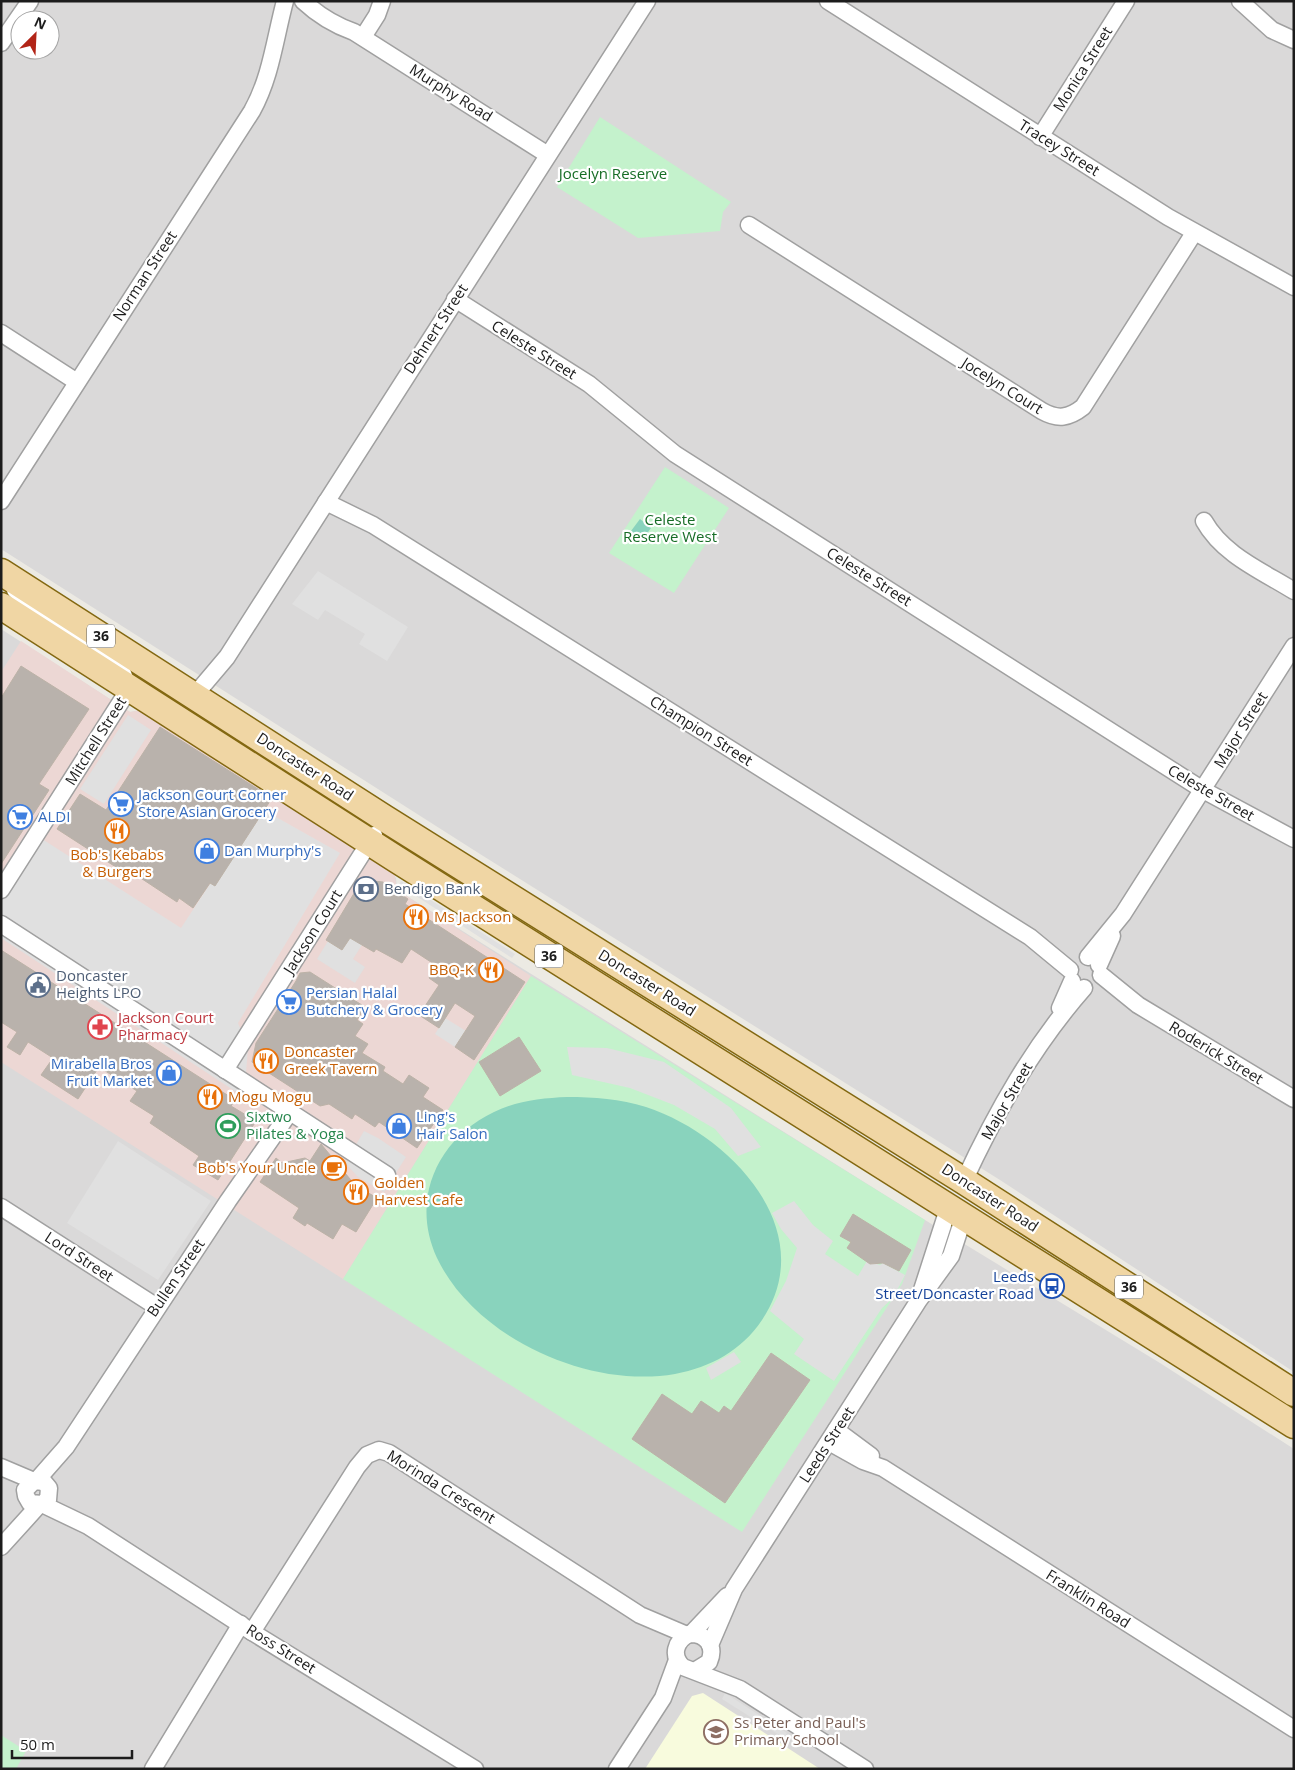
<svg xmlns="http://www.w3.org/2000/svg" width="1295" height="1770" viewBox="0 0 1295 1770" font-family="'Open Sans',sans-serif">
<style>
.residential{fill:#dad9d9;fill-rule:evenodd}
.commercial{fill:#ecd7d4}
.education{fill:#f8fbdd}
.park{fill:#c4f2cc}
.pitch{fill:#89d3bd}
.parking{fill:#e0e0e0}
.building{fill:#b9b2ac;stroke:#bcb2a7}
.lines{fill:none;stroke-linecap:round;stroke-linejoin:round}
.minor-casing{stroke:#a0a0a0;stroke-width:19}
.primary-casing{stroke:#836811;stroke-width:29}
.minor{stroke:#fff;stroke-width:16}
.primary{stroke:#f0d6a4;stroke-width:26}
.labels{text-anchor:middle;stroke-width:4.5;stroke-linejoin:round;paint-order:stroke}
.shield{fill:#fff;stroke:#606060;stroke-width:1}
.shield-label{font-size:14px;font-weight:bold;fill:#1c1c1c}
.street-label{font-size:15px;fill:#1c1c1c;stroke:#fff}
.park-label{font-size:15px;fill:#176d26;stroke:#fff}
.shop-label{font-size:15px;fill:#366cbe;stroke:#fff;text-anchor:start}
.food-label{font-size:15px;fill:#c56008;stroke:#fff;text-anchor:start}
.service-label{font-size:15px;fill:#4e5e75;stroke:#fff;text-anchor:start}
.health-label{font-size:15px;fill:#be3a42;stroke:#fff;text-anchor:start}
.leisure-label{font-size:15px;fill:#27864d;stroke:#fff;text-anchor:start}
.transit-label{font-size:15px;fill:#164399;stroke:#fff;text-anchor:end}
.education-label{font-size:15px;fill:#785e54;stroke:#fff;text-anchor:start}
</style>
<rect width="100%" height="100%" fill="#eceae3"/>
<g class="residential">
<path d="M1 1H1294V1372L1000 1180 480 854 1 549ZM20 20H50V50H20Z"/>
<path d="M1 629 130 712 142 710 396 878 397 890 925 1220 1160 1363 1294 1449V1769H1Z"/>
</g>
<path class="commercial" d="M21 641 130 712 142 710 394 869 397 890 531 976 343 1279 1 1062V672Z"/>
<path class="education" d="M703 1693 820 1769H645L692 1696Z"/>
<g class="park">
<path d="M600 117 731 202 723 212 720 231 638 238 557 187Z"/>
<path d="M665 467 729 508 674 593 609 553Z"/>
<path d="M531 976 925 1220 902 1284 742 1532 343 1279Z"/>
<path d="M1 1735 26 1751 16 1769H1Z"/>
</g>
<g class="pitch">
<path d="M640 519 651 528 639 544 628 535Z"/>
<path d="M567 1097C594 1097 620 1099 646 1107 729 1134 822 1230 762 1320 741 1351 711 1367 675 1374 589 1389 475 1338 437 1258 410 1200 437 1139 494 1112 516 1101 542 1098 567 1097Z"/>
</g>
<g class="parking">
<path d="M318 571 408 627 387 661 359 644 365 634 325 610 318 620 292 604Z"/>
<path d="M128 715 151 730 104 804 80 789Z"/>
<path d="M260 808 340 853 238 1023 248 1048 244 1097 1 938V899L39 837 181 928Z"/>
<path d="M401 881 515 954 512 958 399 885Z"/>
<path d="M357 927 369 934 353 959 365 967 355 983 317 959 328 941 342 950Z"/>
<path d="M445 1018 466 1031 455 1047 435 1034Z"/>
<path d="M567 1047 607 1048 664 1062 731 1108 761 1147 738 1156 715 1129 674 1105 630 1088 572 1075Z"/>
<path d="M364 1131 378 1138 406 1157 384 1192 358 1177 345 1163Z"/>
<path d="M118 1141 211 1201 158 1280 67 1223Z"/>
<path d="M794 1201 813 1225 833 1241 825 1254 858 1276 867 1261 880 1265 883 1263 905 1275 893 1298 882 1308 834 1381 794 1354 804 1339 770 1311 786 1281 797 1248 781 1229 772 1213Z"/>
<path d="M734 1352 741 1362 711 1380 706 1368Z"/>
<path d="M725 1693 787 1733 784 1738 722 1699Z"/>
</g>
<g class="building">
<path d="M21 666 89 709 39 784 49 790 1 864V698Z"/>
<path d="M160 727 272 798 215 886 210 883 193 908 179 898 177 902 124 867 122 871 57 829 80 794 106 810Z"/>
<path d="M362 880 383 882 408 899 405 904 525 982 474 1060 455 1047 475 1016 455 1003 439 1028 419 1015 439 985 429 978 437 966 411 949 402 963 376 949 374 952 350 938 342 950 326 940Z"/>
<path d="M1 950 235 1100 231 1106 256 1121 218 1180 193 1165 199 1156 150 1123 154 1116 130 1101 137 1091 99 1067 78 1099 41 1075 53 1058 28 1042 20 1055 7 1047 17 1032 1 1022Z"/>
<path d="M310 972 365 1007 357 1020 363 1024 355 1036 368 1044 362 1053 385 1067 383 1071 403 1084 409 1075 429 1088 423 1097 443 1110 417 1148 379 1122 375 1127 355 1114 352 1119 329 1104 320 1106 252 1062 256 1043 296 981 300 973Z"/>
<path d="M519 1037 541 1071 500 1096 479 1062Z"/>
<path d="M321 1144 355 1185 377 1198 356 1232 342 1224 333 1239 307 1223 305 1226 293 1218 299 1208 260 1182 276 1158 282 1163 305 1158 310 1161Z"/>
<path d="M853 1214 911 1250 899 1271 883 1263 870 1264 847 1248 851 1242 840 1236Z"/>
<path d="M771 1353 810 1380 725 1503 632 1439 662 1394 692 1414 701 1401 719 1413 724 1406 731 1411Z"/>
</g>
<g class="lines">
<defs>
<g id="minor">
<path d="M303 1C318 15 334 25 354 32L548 155"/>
<path d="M828 1 1168 217 1294 287"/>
<path d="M1240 1 1272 30 1294 40"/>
<path d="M363 37 377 15 382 1"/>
<path d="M1 43 30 1"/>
<path d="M1040 137 1126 1"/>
<path d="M749 225 1042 411C1058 420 1069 418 1083 407L1194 233"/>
<path d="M455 299 589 384 675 454 1203 790 1294 839"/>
<path d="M1 333 77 382"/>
<path d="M1 501 252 111C271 77 275 38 285 1"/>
<path d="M326 502 373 525 1030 937 1070 970"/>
<path d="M1204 521C1223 555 1262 571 1294 591"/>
<path d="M194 696 227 657 647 1"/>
<path d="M1 890 129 689 122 671 109 657 30 606 15 590"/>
<path d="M1 924 387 1175"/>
<path d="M1088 957 1123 914 1294 646"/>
<path d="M1099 965 1112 936"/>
<path d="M1101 975 1138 1005 1294 1099"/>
<path d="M1060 1008 1072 981"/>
<path d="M225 1070 374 835"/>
<path d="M964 1181C996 1112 1033 1046 1084 988"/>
<path d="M1 1207 157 1307"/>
<path d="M921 1293 949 1206"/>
<path d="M836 1430 871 1456"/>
<path d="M829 1442 863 1461 883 1468 1294 1729"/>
<path d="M1 1467 34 1481"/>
<path d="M37 1480 66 1447 228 1201 290 1112"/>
<path d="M42 1504 48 1500 49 1488 44 1482 34 1481 25 1490 26 1496 30 1503 42 1504 88 1526 252 1632 475 1769"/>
<path d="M1 1547 39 1505"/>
<path d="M252 1632 357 1467 367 1455 379 1450 389 1453 640 1615 687 1635"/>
<path d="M691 1634 727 1596"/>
<path d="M710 1645 734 1589 919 1300 951 1256 964 1216"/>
<path d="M696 1670 709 1662C716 1646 706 1633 689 1634 675 1641 671 1656 683 1667L740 1689 865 1769"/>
<path d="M153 1769 241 1624"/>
<path d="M617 1769 663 1698 677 1660"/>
</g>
<g id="primary">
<path d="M1 572 384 818 964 1181 1294 1393"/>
<path d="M1 606 396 859 1294 1425"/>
</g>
</defs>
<use href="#minor" class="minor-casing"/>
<use href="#primary" class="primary-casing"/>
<use href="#minor" class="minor"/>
<use href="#primary" class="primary"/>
</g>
<defs>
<symbol id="supermarket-ring" viewBox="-11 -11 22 22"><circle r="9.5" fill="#fff" stroke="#3f7fe0" stroke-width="1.5"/><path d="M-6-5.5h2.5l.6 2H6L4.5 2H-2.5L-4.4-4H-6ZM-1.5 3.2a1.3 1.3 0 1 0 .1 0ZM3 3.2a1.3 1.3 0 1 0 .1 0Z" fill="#3f7fe0"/></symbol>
<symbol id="restaurant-ring" viewBox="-11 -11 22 22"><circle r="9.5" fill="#fff" stroke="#e8710a" stroke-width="1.5"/><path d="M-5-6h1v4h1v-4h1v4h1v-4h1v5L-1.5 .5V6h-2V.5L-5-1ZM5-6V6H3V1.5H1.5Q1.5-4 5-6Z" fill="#e8710a"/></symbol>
<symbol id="shop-ring" viewBox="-11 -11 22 22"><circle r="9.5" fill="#fff" stroke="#3f7fe0" stroke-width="1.5"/><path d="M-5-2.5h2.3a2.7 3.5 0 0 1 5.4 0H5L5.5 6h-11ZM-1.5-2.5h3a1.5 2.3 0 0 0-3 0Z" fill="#3f7fe0"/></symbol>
<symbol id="bank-ring" viewBox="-11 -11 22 22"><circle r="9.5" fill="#fff" stroke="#5c6f8a" stroke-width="1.5"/><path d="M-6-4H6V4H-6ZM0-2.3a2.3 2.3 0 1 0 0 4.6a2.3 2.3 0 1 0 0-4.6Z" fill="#5c6f8a"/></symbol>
<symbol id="civic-ring" viewBox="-11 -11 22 22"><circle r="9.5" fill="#fff" stroke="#5c6f8a" stroke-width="1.5"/><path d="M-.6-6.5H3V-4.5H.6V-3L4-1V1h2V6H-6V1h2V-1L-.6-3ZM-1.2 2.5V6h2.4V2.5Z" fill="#5c6f8a"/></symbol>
<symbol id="pharmacy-ring" viewBox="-11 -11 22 22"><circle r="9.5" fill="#fff" stroke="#e0444e" stroke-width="1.5"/><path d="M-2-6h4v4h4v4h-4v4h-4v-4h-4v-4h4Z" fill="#e0444e"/></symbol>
<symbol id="stadium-ring" viewBox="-11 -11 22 22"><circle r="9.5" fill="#fff" stroke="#2e9e5b" stroke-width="1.5"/><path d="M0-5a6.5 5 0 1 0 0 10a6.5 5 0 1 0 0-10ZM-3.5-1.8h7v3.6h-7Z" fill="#2e9e5b"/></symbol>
<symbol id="cafe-ring" viewBox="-11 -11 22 22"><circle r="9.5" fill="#fff" stroke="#e8710a" stroke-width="1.5"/><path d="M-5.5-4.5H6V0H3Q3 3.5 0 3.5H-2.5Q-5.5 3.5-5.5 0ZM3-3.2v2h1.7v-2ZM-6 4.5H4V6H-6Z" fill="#e8710a"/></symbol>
<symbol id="bus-ring" viewBox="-11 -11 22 22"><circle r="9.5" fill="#fff" stroke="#1a4fb4" stroke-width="1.5"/><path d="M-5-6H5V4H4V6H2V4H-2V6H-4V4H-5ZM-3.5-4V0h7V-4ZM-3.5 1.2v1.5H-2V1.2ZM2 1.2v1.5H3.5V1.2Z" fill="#1a4fb4"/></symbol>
<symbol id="school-ring" viewBox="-11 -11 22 22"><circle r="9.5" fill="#fff" stroke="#8d6e63" stroke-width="1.5"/><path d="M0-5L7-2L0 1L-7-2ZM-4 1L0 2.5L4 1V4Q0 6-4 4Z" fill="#8d6e63"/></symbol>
</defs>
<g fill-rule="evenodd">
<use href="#supermarket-ring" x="107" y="790" width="28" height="28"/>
<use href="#supermarket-ring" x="6" y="803" width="28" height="28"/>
<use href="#restaurant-ring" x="103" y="817" width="28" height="28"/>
<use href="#shop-ring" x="193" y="837" width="28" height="28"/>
<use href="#bank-ring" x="352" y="875" width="28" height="28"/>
<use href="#restaurant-ring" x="402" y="903" width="28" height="28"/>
<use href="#restaurant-ring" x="477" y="956" width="28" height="28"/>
<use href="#civic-ring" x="24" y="971" width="28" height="28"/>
<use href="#supermarket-ring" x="275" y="988" width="28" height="28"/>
<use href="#pharmacy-ring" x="86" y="1013" width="28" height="28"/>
<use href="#restaurant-ring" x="252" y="1047" width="28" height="28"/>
<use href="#shop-ring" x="155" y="1059" width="28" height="28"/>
<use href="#restaurant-ring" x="196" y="1083" width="28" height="28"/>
<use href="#stadium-ring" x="214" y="1112" width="28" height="28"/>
<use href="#shop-ring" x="385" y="1112" width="28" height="28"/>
<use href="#cafe-ring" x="320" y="1154" width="28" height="28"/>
<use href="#restaurant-ring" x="342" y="1178" width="28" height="28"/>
<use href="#bus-ring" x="1038" y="1272" width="28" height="28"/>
<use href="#school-ring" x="702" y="1718" width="28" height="28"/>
</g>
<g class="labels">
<g class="shield">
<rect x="87" y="624.5" width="28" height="23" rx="4"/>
<rect x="535" y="944.5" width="28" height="23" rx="4"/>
<rect x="1115" y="1275.5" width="28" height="23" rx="4"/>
</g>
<g class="shield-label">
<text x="101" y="641">36</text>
<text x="549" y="961">36</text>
<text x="1129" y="1292">36</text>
</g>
<g class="street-label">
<text transform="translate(1083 69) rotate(-58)" y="5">Monica Street</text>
<text transform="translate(451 93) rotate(32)" y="5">Murphy Road</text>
<text transform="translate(1059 148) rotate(32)" y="5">Tracey Street</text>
<text transform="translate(145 276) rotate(-57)" y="5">Norman Street</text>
<text transform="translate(436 329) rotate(-57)" y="5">Dehnert Street</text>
<text transform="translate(534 350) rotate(32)" y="5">Celeste Street</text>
<text transform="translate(1002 386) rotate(32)" y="5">Jocelyn Court</text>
<text transform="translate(869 577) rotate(32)" y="5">Celeste Street</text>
<text transform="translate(1241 730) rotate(-58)" y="5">Major Street</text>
<text transform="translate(701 731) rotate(32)" y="5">Champion Street</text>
<text transform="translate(96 741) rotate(-58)" y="5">Mitchell Street</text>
<text transform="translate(305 767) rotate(33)" y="5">Doncaster Road</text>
<text transform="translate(1211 793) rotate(30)" y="5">Celeste Street</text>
<text transform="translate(313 932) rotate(-58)" y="5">Jackson Court</text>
<text transform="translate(647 983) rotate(32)" y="5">Doncaster Road</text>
<text transform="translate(1216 1053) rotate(31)" y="5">Roderick Street</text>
<text transform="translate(1007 1101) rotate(-60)" y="5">Major Street</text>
<text transform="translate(990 1198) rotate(33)" y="5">Doncaster Road</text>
<text transform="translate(79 1257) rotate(33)" y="5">Lord Street</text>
<text transform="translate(176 1278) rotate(-56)" y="5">Bullen Street</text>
<text transform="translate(827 1445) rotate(-57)" y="5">Leeds Street</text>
<text transform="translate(441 1487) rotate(32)" y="5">Morinda Crescent</text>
<text transform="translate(1088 1599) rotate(32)" y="5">Franklin Road</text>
<text transform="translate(281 1649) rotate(32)" y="5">Ross Street</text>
</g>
<g class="park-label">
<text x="613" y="179">Jocelyn Reserve</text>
<text x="670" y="525">Celeste<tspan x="670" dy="17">Reserve West</tspan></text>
</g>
<g class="shop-label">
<text x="138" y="800">Jackson Court Corner<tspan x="138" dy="17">Store Asian Grocery</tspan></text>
<text x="38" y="822">ALDI</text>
<text x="224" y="856">Dan Murphy's</text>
<text x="306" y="998">Persian Halal<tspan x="306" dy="17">Butchery &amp; Grocery</tspan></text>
<text x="152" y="1069" text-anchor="end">Mirabella Bros<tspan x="152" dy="17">Fruit Market</tspan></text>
<text x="416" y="1122">Ling's<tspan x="416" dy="17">Hair Salon</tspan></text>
</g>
<g class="food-label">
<text x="117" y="860" text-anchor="middle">Bob's Kebabs<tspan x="117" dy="17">&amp; Burgers</tspan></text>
<text x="434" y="922">Ms Jackson</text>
<text x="474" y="975" text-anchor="end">BBQ-K</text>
<text x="284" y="1057">Doncaster<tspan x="284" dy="17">Greek Tavern</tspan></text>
<text x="228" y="1102">Mogu Mogu</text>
<text x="316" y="1173" text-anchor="end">Bob's Your Uncle</text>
<text x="374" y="1188">Golden<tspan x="374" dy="17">Harvest Cafe</tspan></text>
</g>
<g class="service-label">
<text x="384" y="894">Bendigo Bank</text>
<text x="56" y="981">Doncaster<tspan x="56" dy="17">Heights LPO</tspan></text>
</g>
<g class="health-label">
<text x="118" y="1023">Jackson Court<tspan x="118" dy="17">Pharmacy</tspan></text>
</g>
<g class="leisure-label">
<text x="246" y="1122">Sixtwo<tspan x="246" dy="17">Pilates &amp; Yoga</tspan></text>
</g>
<g class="transit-label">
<text x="1034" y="1282">Leeds<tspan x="1034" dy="17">Street/Doncaster Road</tspan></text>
</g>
<g class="education-label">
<text x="734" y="1728">Ss Peter and Paul's<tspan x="734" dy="17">Primary School</tspan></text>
</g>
</g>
<rect width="1295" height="1770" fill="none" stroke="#1c1c1c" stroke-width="5"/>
<g transform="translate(35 35) rotate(24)"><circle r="24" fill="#ffffff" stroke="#a4a4a4"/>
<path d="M0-4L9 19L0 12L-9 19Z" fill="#b22417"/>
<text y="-8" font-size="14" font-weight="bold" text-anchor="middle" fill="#1c1c1c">N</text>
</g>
<path d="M12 1750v8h120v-8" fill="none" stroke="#1c1c1c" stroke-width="2.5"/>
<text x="20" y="1750" font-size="15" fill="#1c1c1c" stroke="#ffffff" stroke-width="4" paint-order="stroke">50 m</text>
</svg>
